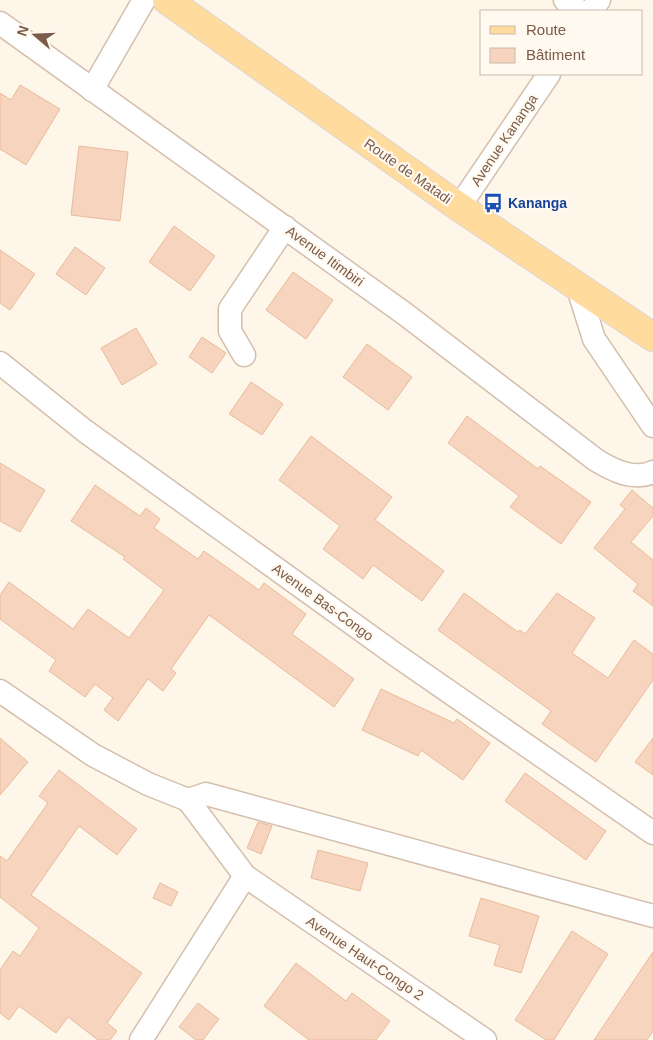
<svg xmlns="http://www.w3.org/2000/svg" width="653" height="1040" viewBox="0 0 653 1040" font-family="Arial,sans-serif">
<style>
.building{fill:#f6d4bd;stroke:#eabb9c}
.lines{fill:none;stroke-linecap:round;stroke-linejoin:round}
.minor-casing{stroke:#d4bfaf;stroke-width:25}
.primary-casing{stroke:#ddd4d0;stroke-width:30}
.minor{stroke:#fff;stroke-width:22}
.primary{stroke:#ffdc9e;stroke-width:28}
.labels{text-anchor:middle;stroke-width:4.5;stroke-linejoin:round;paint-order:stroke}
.street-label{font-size:14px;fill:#7b5b49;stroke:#fff9f0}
.transit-label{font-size:14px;font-weight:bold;fill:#164399;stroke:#fff9f0;text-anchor:start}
</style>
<rect width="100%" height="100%" fill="#fef6e8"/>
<g class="building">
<path d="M20 85 60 109 26 165 0 149V93L11 100Z"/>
<path d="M79 146 128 152 120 221 71 215Z"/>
<path d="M174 226 215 256 190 291 149 262Z"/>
<path d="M75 247 105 268 86 295 56 274Z"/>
<path d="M0 250 35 274 10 310 0 303Z"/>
<path d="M293 272 333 300 306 339 266 310Z"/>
<path d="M136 328 157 364 122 385 101 348Z"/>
<path d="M202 337 226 353 212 373 189 357Z"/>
<path d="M367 344 412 377 388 410 343 377Z"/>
<path d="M251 382 283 404 262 435 229 414Z"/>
<path d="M467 416 538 469 540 466 591 502 561 544 510 507 519 496 448 443Z"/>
<path d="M311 436 392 497 375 520 444 571 422 601 373 565 363 579 323 549 340 526 279 480Z"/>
<path d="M0 463 45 490 20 532 0 521Z"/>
<path d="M95 485 140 516 146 508 160 519 154 528 198 559 204 551 259 590 264 583 306 614 292 634 354 679 334 707 209 615 171 669 176 673 163 691 148 679 118 721 104 710 113 698 95 684 85 697 49 671 56 660 0 619V595L9 582 73 629 88 609 129 638 164 590 123 559 125 557 71 521Z"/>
<path d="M632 490 653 508V516L631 542 653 560V606L633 591 638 584 594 548 625 509 620 505Z"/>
<path d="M464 593 518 632 520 630 525 634 557 593 595 618 572 653 608 678 634 640 653 654V680L596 762 542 724 551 711 438 630Z"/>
<path d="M381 689 454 723 457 719 490 743 463 780 421 750 418 756 362 730Z"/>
<path d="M0 738 28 762 0 795Z"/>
<path d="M653 738V775L635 762Z"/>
<path d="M59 770 137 829 117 855 79 826 31 895 142 973 107 1023 117 1031 110 1040H98L68 1017 56 1033 19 1006 9 1020 0 1013V970L13 951 20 956 39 928 0 897V856L7 861 48 803 39 796Z"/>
<path d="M525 773 606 831 586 860 505 801Z"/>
<path d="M258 822 272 826 261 854 247 848Z"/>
<path d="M318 850 368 863 360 891 311 878Z"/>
<path d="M160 883 178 892 171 906 153 898Z"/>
<path d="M481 898 539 916 521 973 494 965 500 945 469 936Z"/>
<path d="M572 931 608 954 554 1040H546L515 1020Z"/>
<path d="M653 952V1031L647 1040H594Z"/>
<path d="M296 963 346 1001 352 993 390 1021 376 1040H309L264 1006Z"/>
<path d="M198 1003 219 1019 203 1040H196L179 1027Z"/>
</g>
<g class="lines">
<defs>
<g id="minor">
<path d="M565 0 579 11"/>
<path d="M591 11 599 0"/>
<path d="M0 23 405 314 596 460C612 470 634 481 653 472"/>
<path d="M92 90 144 0"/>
<path d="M459 207 549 74"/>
<path d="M577 285 594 339 653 426"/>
<path d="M244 355 230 331V309L285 227"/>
<path d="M0 363 85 431 396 655 653 833"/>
<path d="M0 691 93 755 148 784 188 800 245 876 141 1040"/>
<path d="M188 800 206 794 653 916"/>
<path d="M245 876 485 1040"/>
</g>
<path id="primary" d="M167 0 459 207 653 337"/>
</defs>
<use href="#minor" class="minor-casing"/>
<use href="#primary" class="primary-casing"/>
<use href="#minor" class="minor"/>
<use href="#primary" class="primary"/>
</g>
<defs>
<symbol id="bus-bare" viewBox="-9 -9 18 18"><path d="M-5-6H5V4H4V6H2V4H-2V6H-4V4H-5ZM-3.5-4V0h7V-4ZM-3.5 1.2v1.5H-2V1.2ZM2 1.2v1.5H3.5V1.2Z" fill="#1a4fb4" stroke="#fff9f0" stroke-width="2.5" paint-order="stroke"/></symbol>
</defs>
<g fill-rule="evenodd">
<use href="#bus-bare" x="479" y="189" width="28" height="28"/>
</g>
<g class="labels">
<g class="street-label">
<text transform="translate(504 140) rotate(-56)" y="5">Avenue Kananga</text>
<text transform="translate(408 171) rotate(35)" y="5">Route de Matadi</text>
<text transform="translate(325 256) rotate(36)" y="5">Avenue Itimbiri</text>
<text transform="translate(323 602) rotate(36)" y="5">Avenue Bas-Congo</text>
<text transform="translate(365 958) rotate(34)" y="5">Avenue Haut-Congo 2</text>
</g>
<g class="transit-label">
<text x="508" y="208">Kananga</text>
</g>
</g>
<rect x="480" y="10" width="162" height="65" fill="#fff9f0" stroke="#cabaad"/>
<rect x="490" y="26" width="25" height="8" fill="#ffdc9e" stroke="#cabaad"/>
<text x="526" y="35" font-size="15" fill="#7b5b49">Route</text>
<rect x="490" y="48" width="25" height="15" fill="#f6d4bd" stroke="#cabaad"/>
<text x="526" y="60" font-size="15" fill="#7b5b49">Bâtiment</text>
<g transform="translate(35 35) rotate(289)" stroke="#fff9f0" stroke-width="4" paint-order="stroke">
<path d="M0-4L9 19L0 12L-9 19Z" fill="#7b5b49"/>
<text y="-8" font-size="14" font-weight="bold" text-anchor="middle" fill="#7b5b49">N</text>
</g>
</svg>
